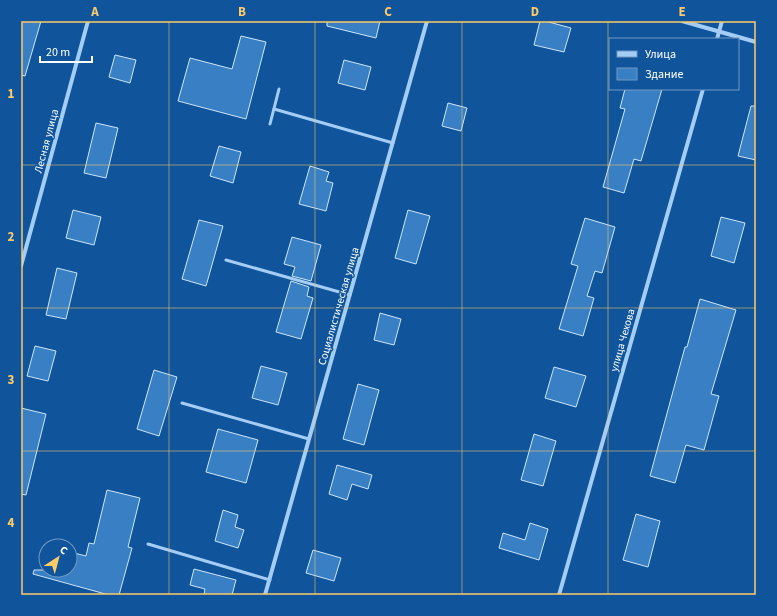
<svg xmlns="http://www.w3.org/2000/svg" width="777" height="616" viewBox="0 0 777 616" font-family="'Source Sans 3',sans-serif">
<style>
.building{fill:#397fc3;stroke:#cce6fe}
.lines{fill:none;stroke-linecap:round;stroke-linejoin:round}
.service{stroke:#a4cdf5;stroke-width:3}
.minor{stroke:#a4cdf5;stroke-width:4}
.grid{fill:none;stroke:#ffca68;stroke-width:1;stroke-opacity:0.55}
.labels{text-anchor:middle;stroke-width:3;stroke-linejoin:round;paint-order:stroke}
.street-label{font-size:11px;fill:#fff;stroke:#10559c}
.neatline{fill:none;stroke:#ffca68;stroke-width:1.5}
.grid-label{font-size:13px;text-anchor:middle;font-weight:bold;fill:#ffca68}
</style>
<rect width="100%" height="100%" fill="#10559c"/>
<g class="building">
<path d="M21 21H41L25 76 21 75Z"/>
<path d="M327 21H380L376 38 327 26Z"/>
<path d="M540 21H545L571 28 564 52 534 45Z"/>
<path d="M241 36 266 42 246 119 178 101 190 58 232 69Z"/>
<path d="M115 55 136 60 130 83 109 77Z"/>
<path d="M344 60 371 67 365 90 338 83Z"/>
<path d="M625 89H662L641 161 634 159 624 193 603 187 625 109 620 108Z"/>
<path d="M448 103 467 108 461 131 442 126Z"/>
<path d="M751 106H756V160L738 156Z"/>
<path d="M96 123 118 128 106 178 84 173Z"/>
<path d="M219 146 241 152 233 183 210 176Z"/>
<path d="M310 166 329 172 326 181 333 183 326 211 299 204Z"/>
<path d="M73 210 101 217 94 245 66 238Z"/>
<path d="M408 210 430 216 416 264 395 258Z"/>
<path d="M721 217 745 223 734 263 711 256Z"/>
<path d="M585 218 615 227 602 273 595 271 587 296 594 298 583 336 559 329 578 266 571 264Z"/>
<path d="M199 220 223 226 206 286 182 279Z"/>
<path d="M292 237 321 245 311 281 292 276 295 267 284 264Z"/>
<path d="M57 268 77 273 66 319 46 315Z"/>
<path d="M291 281 309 287 307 296 313 298 301 339 276 332Z"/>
<path d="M700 299 736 310 711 394 719 396 704 450 686 445 675 483 650 476 685 347H687Z"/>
<path d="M380 313 401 319 394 345 374 340Z"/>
<path d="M35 346 56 351 48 381 27 376Z"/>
<path d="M261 366 287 373 278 405 252 398Z"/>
<path d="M554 367 586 376 576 407 545 398Z"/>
<path d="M154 370 177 377 159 436 137 429Z"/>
<path d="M358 384 379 390 364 445 343 439Z"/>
<path d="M21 408 46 414 26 495 21 494Z"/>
<path d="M218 429 258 440 246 483 206 472Z"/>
<path d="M534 434 556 441 543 486 521 480Z"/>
<path d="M337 465 372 475 368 489 352 484 347 500 329 494Z"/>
<path d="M107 490 140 498 128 547 132 548 119 595H109L33 574 34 570H70V552L86 556 89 543 94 544Z"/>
<path d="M223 510 238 515 235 527 244 530 238 548 215 541Z"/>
<path d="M636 514 660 521 648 567 623 560Z"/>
<path d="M530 523 548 529 539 560 499 548 503 533 525 540Z"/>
<path d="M313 550 341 558 334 581 306 573Z"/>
<path d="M194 569 236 580 232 595H204L205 589 190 585Z"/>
</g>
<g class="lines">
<g class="service">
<path d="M274 109 393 143"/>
<path d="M270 124 279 89"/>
<path d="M226 260 350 295"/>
<path d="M182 403 309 439"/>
<path d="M148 544 270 580"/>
</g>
<g class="minor">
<path d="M682 21 756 42"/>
<path d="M717 39 722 21"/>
<path d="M21 266 88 21"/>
<path d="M265 595 427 21"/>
<path d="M559 595 703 89"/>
</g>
</g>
<path class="grid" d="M169 21V595M315 21V595M462 21V595M608 21V595M21 165H756M21 308H756M21 451H756"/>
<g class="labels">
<g class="street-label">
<text transform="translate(46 141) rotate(-75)" y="4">Лесная улица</text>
<text transform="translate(338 306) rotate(-74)" y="4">Социалистическая улица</text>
<text transform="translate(622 340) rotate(-74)" y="4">улица Чехова</text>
</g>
</g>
<rect width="777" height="616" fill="none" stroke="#10559c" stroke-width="44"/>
<rect x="609" y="38" width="130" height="52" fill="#10559c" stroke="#7099c4"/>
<rect x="617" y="51" width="20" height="6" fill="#a4cdf5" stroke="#7099c4"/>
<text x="645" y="58" font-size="12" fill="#ffffff">Улица</text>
<rect x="617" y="68" width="20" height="12" fill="#397fc3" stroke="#7099c4"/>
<text x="645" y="78" font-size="12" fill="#ffffff">Здание</text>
<g transform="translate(58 558) rotate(36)"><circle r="19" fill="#10559c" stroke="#7099c4"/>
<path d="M0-3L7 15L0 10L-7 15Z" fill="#ffca68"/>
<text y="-6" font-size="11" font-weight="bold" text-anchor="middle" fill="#ffffff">С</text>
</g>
<path d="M40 56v6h52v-6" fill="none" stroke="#ffffff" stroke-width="2"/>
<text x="46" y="56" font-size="12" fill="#ffffff" stroke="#10559c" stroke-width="3" paint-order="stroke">20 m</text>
<rect x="22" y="22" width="733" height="572" class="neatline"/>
<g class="grid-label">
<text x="95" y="16">A</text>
<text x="242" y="16">B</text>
<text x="388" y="16">C</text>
<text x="535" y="16">D</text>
<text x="682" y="16">E</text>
<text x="11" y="98">1</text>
<text x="11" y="241">2</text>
<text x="11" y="384">3</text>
<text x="11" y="527">4</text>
</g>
</svg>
